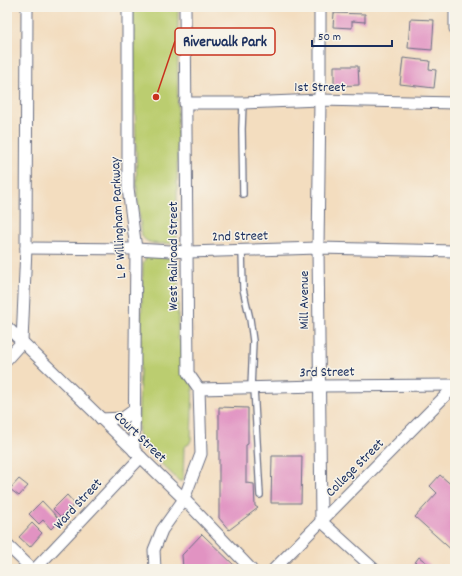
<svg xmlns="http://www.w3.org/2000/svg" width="462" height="576" viewBox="0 0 462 576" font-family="Dekko,sans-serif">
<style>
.green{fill:#bbcd70;stroke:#6b7e67}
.building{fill:#e193c2}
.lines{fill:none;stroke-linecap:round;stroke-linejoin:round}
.lane-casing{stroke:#676c80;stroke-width:8}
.street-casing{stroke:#676c80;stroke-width:13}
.lane{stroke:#fff;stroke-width:5.5}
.street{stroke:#fff;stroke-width:11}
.labels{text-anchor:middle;stroke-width:3;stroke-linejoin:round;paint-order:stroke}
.street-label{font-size:14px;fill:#1b2f5e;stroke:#f7f3e8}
.leader{fill:none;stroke:#c8321e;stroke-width:1.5}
.callout-dot{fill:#c8321e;stroke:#f7f3e8;stroke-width:1.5}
.callout{fill:#f7f3e8;stroke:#c8321e;stroke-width:1.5}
.callout-label{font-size:15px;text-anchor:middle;font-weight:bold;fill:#1b2f5e}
</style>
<rect width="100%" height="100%" fill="#f7f3e8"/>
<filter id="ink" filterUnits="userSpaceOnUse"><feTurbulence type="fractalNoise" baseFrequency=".025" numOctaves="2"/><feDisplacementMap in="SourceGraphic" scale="8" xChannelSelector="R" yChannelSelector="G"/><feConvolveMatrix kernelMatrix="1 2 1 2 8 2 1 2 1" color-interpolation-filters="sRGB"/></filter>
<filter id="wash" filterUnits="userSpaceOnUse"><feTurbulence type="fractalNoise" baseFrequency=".012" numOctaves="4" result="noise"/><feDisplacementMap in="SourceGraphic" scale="16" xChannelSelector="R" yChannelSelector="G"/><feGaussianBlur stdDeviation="0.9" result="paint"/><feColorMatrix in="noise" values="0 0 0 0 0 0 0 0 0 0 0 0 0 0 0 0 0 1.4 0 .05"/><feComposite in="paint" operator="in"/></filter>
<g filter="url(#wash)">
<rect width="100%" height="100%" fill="#f3ddbf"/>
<g class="green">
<path d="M133 7H178L177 236 173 243C162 244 148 246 142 236L137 195Z"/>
<path d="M151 255 173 256 178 264V339L182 343 183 369 193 385 191 440 189 444 184 447 183 479 182 481H179L138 441 143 263 147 256Z"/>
</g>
<g id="blocks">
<g class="building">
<path d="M334 13 365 14V22L352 21V28L333 27Z"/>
<path d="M410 19 434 20 432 50 408 48Z"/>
<path d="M403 58 430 61 429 69 436 70 434 88 400 84Z"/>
<path d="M334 66H358L359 85 334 86Z"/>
<path d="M219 407 248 408V444L246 445V483L254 484 255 506 258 508 229 530 219 518Z"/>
<path d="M272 456H302L301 503H271Z"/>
<path d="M440 475 455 488V553L415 517 437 493 430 486Z"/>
<path d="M19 479 28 486 19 496 10 489Z"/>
<path d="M67 495 75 504 61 517 53 509Z"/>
<path d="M42 501 60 520 51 529 43 520 39 524 29 514Z"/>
<path d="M32 523 42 533 30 547 19 537Z"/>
<path d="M202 534 238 569H183L182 555Z"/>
<path d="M419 557 435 569H410Z"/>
</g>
</g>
</g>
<g filter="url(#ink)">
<use href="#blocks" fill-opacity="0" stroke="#676c80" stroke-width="1"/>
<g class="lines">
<defs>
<g id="lane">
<path d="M243 103 242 129 243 194"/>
<path d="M242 250 243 289 250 319 253 341 251 388"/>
<path d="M254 388 260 495"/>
</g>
<g id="street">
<path d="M128 7V188L136 249 134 451"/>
<path d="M320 7V100L318 248 321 521 374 569"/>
<path d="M455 7V29"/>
<path d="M185 103H243L320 100 455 103"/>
<path d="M26 248 136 249 188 252 318 248 455 251"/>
<path d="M7 327 184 499 251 569"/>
<path d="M7 359 22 342 26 248 27 7"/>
<path d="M199 389 319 386 455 385"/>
<path d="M101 419 123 418 134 410"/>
<path d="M7 545 32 569"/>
<path d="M35 569 141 457"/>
<path d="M155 569 154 550 162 530 184 499 201 454 199 389 188 373 185 7"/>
<path d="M274 569 455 386"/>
</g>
</defs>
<use href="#lane" class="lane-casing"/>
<use href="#street" class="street-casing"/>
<use href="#lane" class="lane"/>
<use href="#street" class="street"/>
</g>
</g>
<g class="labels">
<g class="street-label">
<text x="320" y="91">1st Street</text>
<text transform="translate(117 218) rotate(-93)" y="5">L P Willingham Parkway</text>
<text transform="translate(240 235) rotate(-1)" y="5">2nd Street</text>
<text transform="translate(172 256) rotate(-90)" y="5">West Railroad Street</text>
<text transform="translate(303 300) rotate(-90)" y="5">Mill Avenue</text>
<text transform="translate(327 371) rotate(-1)" y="5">3rd Street</text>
<text transform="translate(141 436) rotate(44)" y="5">Court Street</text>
<text transform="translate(354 467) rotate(-45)" y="5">College Street</text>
<text transform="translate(77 503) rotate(-47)" y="5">Ward Street</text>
</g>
</g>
<path class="leader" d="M156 97L175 41"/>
<circle class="callout-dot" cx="156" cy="97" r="4"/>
<rect class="callout" x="175" y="28" width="100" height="27" rx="4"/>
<g class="callout-label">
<text x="225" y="46">Riverwalk Park</text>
</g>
<rect width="462" height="576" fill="none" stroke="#f7f3e8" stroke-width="24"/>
<path d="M312 40v6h80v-6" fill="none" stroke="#1b2f5e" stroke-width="2"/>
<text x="318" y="40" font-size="12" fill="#1b2f5e" stroke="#f7f3e8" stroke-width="3" paint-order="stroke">50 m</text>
</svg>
